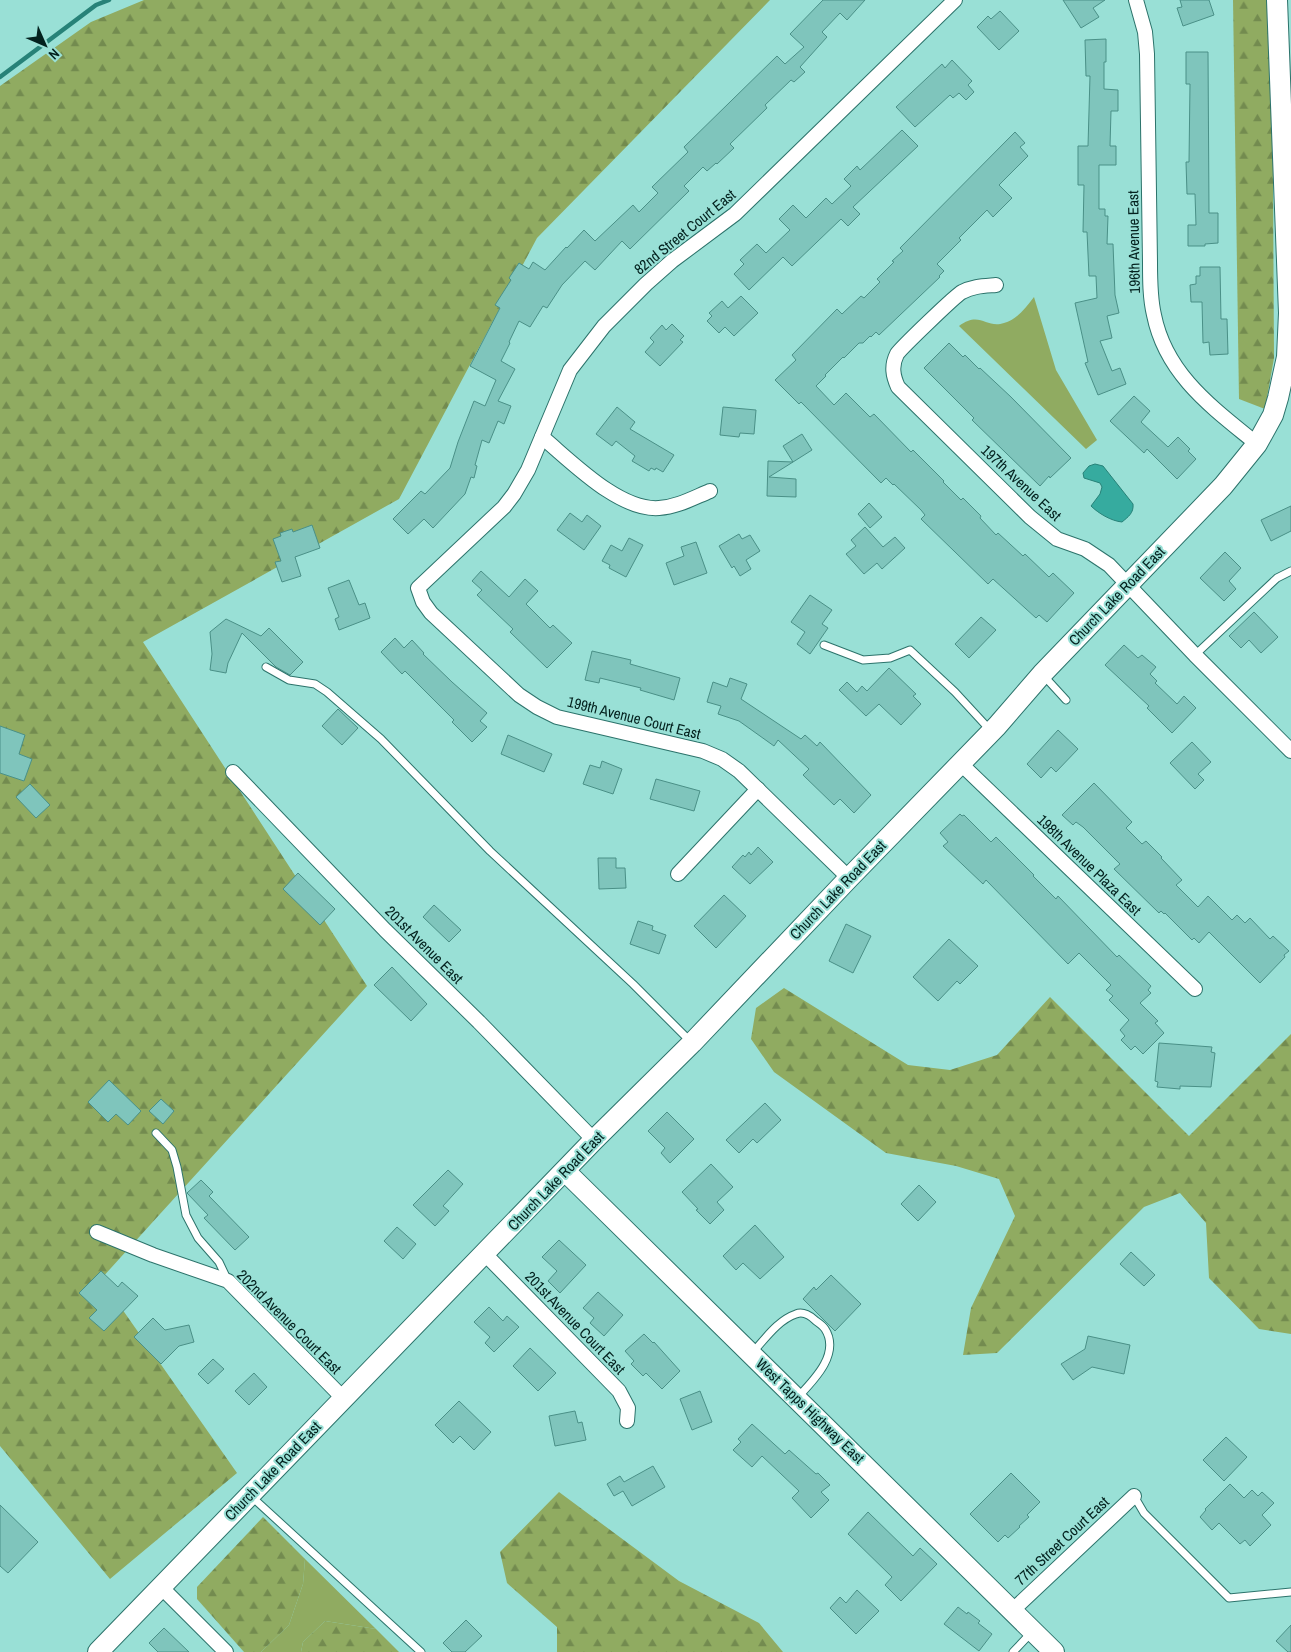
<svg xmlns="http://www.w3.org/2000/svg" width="1291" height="1652" viewBox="0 0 1291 1652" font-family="'Archivo Narrow',sans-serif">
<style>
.green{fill:#90ab61}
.forest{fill:url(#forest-firs)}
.water{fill:#36ab9f;stroke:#278278}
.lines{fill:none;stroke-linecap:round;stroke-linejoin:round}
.stream{stroke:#278278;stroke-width:4.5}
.building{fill:#7fc5bc;stroke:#4a9087}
.lane-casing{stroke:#2c736b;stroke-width:9}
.street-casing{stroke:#2c736b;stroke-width:16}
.secondary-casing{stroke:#2c736b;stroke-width:22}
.lane{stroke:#fff;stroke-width:7}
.street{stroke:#fff;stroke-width:14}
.secondary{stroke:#fff;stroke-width:20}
.labels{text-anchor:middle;stroke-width:4;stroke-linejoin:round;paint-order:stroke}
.street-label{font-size:15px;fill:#03211e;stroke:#99e0d6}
</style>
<defs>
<pattern id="forest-firs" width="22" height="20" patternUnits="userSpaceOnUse" patternTransform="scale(1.25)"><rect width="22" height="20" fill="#90ab61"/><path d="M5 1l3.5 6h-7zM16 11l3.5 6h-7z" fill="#738b4f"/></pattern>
</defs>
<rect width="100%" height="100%" fill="#99e0d6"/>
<g class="green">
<path d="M1034 297 1056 370 1097 440 1086 449 959 326C980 310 986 329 1004 323 1017 320 1026 307 1034 297Z"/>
<path d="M305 1559 376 1629 325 1621 303 1642 301 1652H261L289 1625 303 1584Z"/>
</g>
<g class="forest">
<path d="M144 0H770L537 238 399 499 143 642 367 986 101 1279 237 1473 110 1579 0 1446V86L91 22Z"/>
<path d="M1233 0H1272L1274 358 1265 409 1239 399Z"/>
<path d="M784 988 908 1065 950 1070 997 1055 1050 997 1189 1136 1291 1034V1334L1259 1329 1209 1278 1206 1223 1180 1193 1144 1207 997 1353 963 1355 971 1308 1015 1216 999 1179 956 1166 886 1153 774 1072 751 1039 756 1008Z"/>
<path d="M559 1492 679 1581 759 1623 783 1652H557V1627L507 1583 500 1552Z"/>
<path d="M263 1517 305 1559 303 1584 289 1625 261 1652H244L197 1599V1587Z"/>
<path d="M325 1621 376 1629 399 1652H301L303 1642Z"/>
</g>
<path class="water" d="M1095 464 1103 466 1133 504C1134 513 1128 517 1122 522 1111 521 1098 513 1091 506L1100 494 1102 487 1100 483 1084 478 1083 473 1089 466Z"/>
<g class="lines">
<path class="stream" d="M0 77 96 5 109 0"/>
</g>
<g class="building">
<path d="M823 0H865L847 20 840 13 822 32 827 37 800 67 805 72 794 82 791 80 765 105 767 108 730 144 734 148 717 164 716 163 707 171 703 167 684 186 689 191 630 249 622 241 595 270 585 261 562 285 547 308 543 306 530 327 519 321 509 342 510 343 501 361 515 369 498 401 511 406 504 424 498 421 489 443 482 440 475 465 477 466 474 478 471 477 465 494 433 528 424 519 408 534 393 519 421 491 425 494 450 468 458 442 474 401 485 406 496 380 470 366 500 308 495 305 511 280 509 278 519 263 529 269 533 262 545 270 566 247 567 248 584 230 595 241 633 205 639 212 658 193 652 187 688 152 684 147 777 56 785 64 804 47 790 34Z"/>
<path d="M1063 0H1105L1093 8 1099 17 1081 28Z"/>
<path d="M1180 0H1209L1214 15 1183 26 1177 8 1182 7Z"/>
<path d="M1000 11 1019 31 999 50 977 27 988 16 991 19Z"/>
<path d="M1106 39V62H1104V89L1118 90V111H1111L1110 146H1116V165H1099V209H1105V216H1108L1107 244H1113L1115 295 1119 313 1107 316 1112 338 1100 341 1112 371 1120 368 1126 384 1098 395 1085 363 1088 362 1075 303 1097 298 1096 276H1089L1087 232H1083L1084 185H1078V146H1088L1090 76H1086L1085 40Z"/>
<path d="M1186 52H1208L1209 213H1218V243L1205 244V246H1188V225H1196L1195 194H1187L1186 162H1189L1190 84H1186Z"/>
<path d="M952 60 972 81 968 85 974 92 966 100 959 93 953 98 950 95 915 127 896 107 942 64 945 68Z"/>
<path d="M902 130 918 146 853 207 860 214 848 226 841 219 792 266 783 257 749 290 734 274 744 264 740 260 757 244 766 253 790 230 779 219 793 205 806 218 826 198 832 204 851 186 844 179 857 166 860 170Z"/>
<path d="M1015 132 1025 143 1020 147 1028 156 999 185 1012 198 993 217 987 210 959 238 961 240 937 264 944 271 939 276 940 277 879 335 876 332 871 337 870 336 863 343H859L844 358 843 357 825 375 826 376 816 386 834 405 846 393 870 417 874 414 911 452 913 450 944 481 943 482 961 500 963 498 981 516 980 518 996 535 998 533 1023 556 1025 554 1049 577 1053 573 1074 593 1047 622 1039 615 1036 618 993 579 988 584 921 519 925 515 921 510 894 484 893 485 886 478 881 483 801 402 799 404 775 380 796 360 792 355 837 309 842 314 861 296 864 298 880 282 877 279 894 262 892 261 903 251 900 248Z"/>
<path d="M1200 267H1220L1221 319H1227L1228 354 1210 355 1209 342 1203 343 1202 302H1191L1190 285 1196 284V276H1200Z"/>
<path d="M741 296 758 313 734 336 725 327 719 333 707 321 712 316 709 313 722 301 728 308Z"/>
<path d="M672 324 684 336 680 340 683 342 660 366 645 352 654 342 650 338 662 325 666 330Z"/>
<path d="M949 343 963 357 965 355 979 369 980 368 1011 397 1071 458 1050 478 1049 476 1040 486 972 420 974 418 924 368Z"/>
<path d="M1134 396 1150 411 1141 422 1168 447 1178 437 1190 449 1188 451 1196 459 1177 479 1147 449 1144 453 1110 421Z"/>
<path d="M617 407 635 422 630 429 674 455 663 472 656 468 655 470 651 468 649 471 632 461 635 456 616 441 612 446 596 434Z"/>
<path d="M723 407 756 410 754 434 740 433 739 437 720 435Z"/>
<path d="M802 434 812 450 793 462 783 446Z"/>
<path d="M768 461 793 462 769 477 796 479V497L767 496Z"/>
<path d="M869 503 882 517 870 528 858 514Z"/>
<path d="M1291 506V531L1271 541 1261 520Z"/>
<path d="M570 513 582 522 587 515 601 526 584 550 557 530Z"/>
<path d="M312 525 320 548 295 557 301 576 282 582 275 562 281 561 273 539 281 536 280 533 292 529 293 532Z"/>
<path d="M865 527 883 547 895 537 905 548 882 569 877 563 864 574 846 554 856 546 851 540Z"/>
<path d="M739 534 742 539 750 535 760 551 746 560 751 569 740 576 734 566 732 568 719 546Z"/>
<path d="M629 538 643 545 626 577 609 568 610 565 602 561 611 545 622 551Z"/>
<path d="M696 542 707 573 674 585 666 563 684 556 681 547Z"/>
<path d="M1225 552 1241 568 1229 581 1236 589 1224 601 1200 578Z"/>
<path d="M481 571 509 597 525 579 538 591 526 604 550 628 553 625 572 643 547 668 510 632 513 629 477 595 482 590 472 581Z"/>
<path d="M349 580 359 605 365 603 370 618 339 630 335 619 339 617 328 588Z"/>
<path d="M810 595 832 610 822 624 828 628 810 654 797 644 805 632 791 622Z"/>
<path d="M1254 612 1278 637 1261 653 1249 640 1241 648 1229 636Z"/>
<path d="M981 617 996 630 969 658 955 644Z"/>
<path d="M226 619 261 636 269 628 303 662 290 675 276 667 242 633 228 663 226 673 210 670 212 654 210 632Z"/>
<path d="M395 638 404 648 412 640 424 653 423 654 452 682 487 713 480 721 487 727 472 742 452 722 454 720 405 671 402 674 381 652Z"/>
<path d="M1124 645 1138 658 1142 655 1156 667 1150 674 1157 681 1155 683 1177 704 1184 696 1196 708 1172 733 1147 708 1149 706 1105 665Z"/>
<path d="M592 651 631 660 630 664 680 678 674 700 640 690 641 688 600 678 599 683 585 680Z"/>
<path d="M889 668 916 694 913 696 921 704 901 725 879 704 866 716 839 690 847 682 857 692 862 686 867 691Z"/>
<path d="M730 678 747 684 741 699 801 739 805 735 817 746 820 742 871 795 854 813 840 799 834 805 803 775 809 769 778 740 774 746 739 721 718 714 721 706 707 702 713 682 727 687Z"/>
<path d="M338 709 358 728 342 745 322 726Z"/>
<path d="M0 726 25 735 19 754 32 759 24 781 0 773Z"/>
<path d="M1058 730 1078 749 1056 772 1051 767 1041 778 1027 764Z"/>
<path d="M508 735 552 754 544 772 501 754Z"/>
<path d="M1192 742 1211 762 1198 774 1204 780 1195 789 1170 763Z"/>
<path d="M602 761 622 769 613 794 583 784 590 765 600 768Z"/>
<path d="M656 779 700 791 694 811 650 799Z"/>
<path d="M1094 783 1132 822 1126 828 1142 844 1146 841 1162 857 1161 858 1182 880 1176 885 1198 907 1208 896 1232 920 1237 915 1245 923 1250 918 1270 939 1273 936 1289 951 1284 955 1285 957 1260 983 1209 932 1199 943 1194 938 1192 940 1165 913 1164 914 1161 911 1159 913 1114 869 1120 864 1083 827 1076 822 1073 825 1062 815Z"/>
<path d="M30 784 50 805 36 818 16 797Z"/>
<path d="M960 814 962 816 964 815 991 842 996 837 1034 875 1033 876 1056 899 1058 896 1117 957 1119 955 1151 986 1148 990 1151 993 1140 1003 1158 1021 1155 1023 1164 1033 1143 1054 1135 1046 1131 1050 1121 1040 1125 1036 1120 1030 1129 1020 1109 1000 1113 996 1106 990 1111 985 1079 953 1068 964 986 880 983 884 943 846 948 842 940 833Z"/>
<path d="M758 847 773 862 750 884 732 867 743 855 745 857 749 852 751 855Z"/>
<path d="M598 858H616V868H625L626 888 599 889Z"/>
<path d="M298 873 335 909 320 925 283 889Z"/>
<path d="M724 895 746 916 716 948 694 926Z"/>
<path d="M434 905 461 930 449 942 423 917Z"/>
<path d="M638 921 653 926 652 930 666 935 659 954 630 944Z"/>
<path d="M846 924 871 936 853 973 829 961Z"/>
<path d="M949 939 978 966 960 984 957 981 938 1001 913 977Z"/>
<path d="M392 967 427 1004 411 1021 374 985Z"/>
<path d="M1159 1043 1212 1047 1211 1052 1215 1053 1211 1087 1180 1086V1089L1157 1087 1158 1082 1155 1081Z"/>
<path d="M109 1080 141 1111 128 1125 116 1114 108 1122 88 1102Z"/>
<path d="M161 1099 174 1111 163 1124 149 1111Z"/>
<path d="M765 1103 781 1120 757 1143 753 1139 739 1153 726 1140Z"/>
<path d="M667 1112 694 1139 670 1163 661 1153 665 1148 648 1131Z"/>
<path d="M711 1164 733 1187 717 1202 724 1210 710 1224 696 1210 698 1209 682 1192Z"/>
<path d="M448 1170 463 1184 443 1206 449 1211 435 1226 413 1205Z"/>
<path d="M201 1180 213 1192 209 1196 249 1237 235 1250 204 1218 208 1215 187 1193Z"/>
<path d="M919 1185 936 1202 918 1221 901 1204Z"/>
<path d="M755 1225 784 1257 760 1279 743 1263 736 1270 723 1256Z"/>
<path d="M397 1227 416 1244 403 1259 384 1241Z"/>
<path d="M559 1240 586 1265 560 1293 548 1281 557 1271 542 1257Z"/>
<path d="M1131 1252 1155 1275 1144 1286 1120 1264Z"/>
<path d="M101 1271 118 1287 122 1282 138 1296 104 1331 89 1318 97 1310 79 1293Z"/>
<path d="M831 1275 861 1304 835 1331 803 1299 814 1287 816 1290Z"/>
<path d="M598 1292 623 1315 604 1336 590 1323 594 1318 583 1308Z"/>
<path d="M489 1307 503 1321 507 1316 519 1327 494 1352 485 1343 490 1337 474 1322Z"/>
<path d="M153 1318 165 1330 189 1325 194 1342 179 1346 161 1364 134 1337Z"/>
<path d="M644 1334 653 1343 654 1342 680 1371 662 1389 646 1373 643 1376 631 1364 634 1361 625 1351Z"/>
<path d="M1088 1336 1130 1345 1124 1374 1092 1367 1073 1380 1061 1364 1085 1349Z"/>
<path d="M530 1348 556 1373 538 1391 513 1366Z"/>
<path d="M213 1359 224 1369 208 1384 198 1374Z"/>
<path d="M254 1373 267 1387 249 1405 235 1391Z"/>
<path d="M700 1391 712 1422 692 1430 680 1399Z"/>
<path d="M459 1401 491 1432 474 1450 460 1436 453 1443 435 1425Z"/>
<path d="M575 1411 578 1423 582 1422 586 1440 555 1446 549 1416Z"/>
<path d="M752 1424 785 1454 789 1450 816 1474 818 1473 830 1485 821 1492 829 1500 811 1518 792 1498 799 1491 762 1456 752 1467 733 1450 741 1442 738 1439Z"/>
<path d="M1226 1437 1247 1457 1224 1481 1203 1460Z"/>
<path d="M653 1466 665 1487 632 1506 623 1491 614 1496 607 1484 620 1476 624 1482Z"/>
<path d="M1011 1473 1040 1502 1027 1515 1029 1517 1019 1526 1020 1527 1008 1538 1005 1535 998 1542 970 1514Z"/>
<path d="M1230 1484 1244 1498 1252 1490 1258 1496 1262 1492 1274 1503 1262 1515 1271 1525 1250 1546 1245 1540 1240 1544 1219 1523 1212 1530 1200 1517 1206 1510 1205 1509Z"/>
<path d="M0 1505 38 1542 8 1573 0 1566Z"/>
<path d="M868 1512 913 1556 920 1548 937 1564 901 1601 885 1585 892 1577 848 1534Z"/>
<path d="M857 1590 879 1611 856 1634 830 1608 840 1597 846 1603Z"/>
<path d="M958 1607 967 1614 968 1612 980 1621 978 1623 992 1634 979 1651 944 1624Z"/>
<path d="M466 1620 482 1636 465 1652H452L443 1643Z"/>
<path d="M1291 1625V1652H1288L1276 1641Z"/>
<path d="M164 1628 189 1652H158L149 1643Z"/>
</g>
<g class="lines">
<defs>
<g id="lane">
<path d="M824 645 863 660 890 658 910 650 955 692 991 731"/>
<path d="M1195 655 1277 578 1291 571"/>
<path d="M266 667 289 680 315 684 327 692 381 739 490 851 633 984 690 1041"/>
<path d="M1044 676 1066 700"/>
<path d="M156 1133 172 1150 177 1167 186 1215 198 1238 219 1262 228 1281"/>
<path d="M753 1352C765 1339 778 1320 796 1314 803 1311 811 1316 816 1321 819 1323 823 1326 825 1329 841 1354 813 1381 797 1398"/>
<path d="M1134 1496 1144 1513 1229 1598 1291 1592"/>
<path d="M252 1497 421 1652"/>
<path d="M1013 1652 1031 1633"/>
</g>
<g id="street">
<path d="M1136 0 1145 32 1147 54 1150 262C1150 280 1150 298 1154 315 1166 375 1213 408 1257 444"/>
<path d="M996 285C984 286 973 286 962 292 956 295 901 348 897 354 891 366 893 376 898 387L1030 517 1057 539 1085 549 1109 565 1195 655 1291 751"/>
<path d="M542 437C571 461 619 511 659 508 677 507 693 498 710 491"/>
<path d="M960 763 1195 989"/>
<path d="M233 772 385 930 479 1022 594 1140"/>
<path d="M678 874 758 789"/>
<path d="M849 878 739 771 722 759 703 751 557 717 537 707 519 695 431 613 423 602 418 588 504 507 514 494 528 470 570 370 604 326 646 284 672 261 735 214 955 0"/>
<path d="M97 1232 153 1255 228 1281 343 1398"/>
<path d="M485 1254 619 1391 628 1408 627 1421"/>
<path d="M161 1587 226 1652"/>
<path d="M1013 1610 1134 1496"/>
</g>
<g id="secondary">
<path d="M565 1171 1054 1652"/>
<path d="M98 1652 594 1140 692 1043 849 878 997 726 1042 674 1223 486 1257 444 1273 415 1278 398 1287 357 1289 313 1277 0"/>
</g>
</defs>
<use href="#lane" class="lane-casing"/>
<use href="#street" class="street-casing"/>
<use href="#secondary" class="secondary-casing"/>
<use href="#lane" class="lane"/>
<use href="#street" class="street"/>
<use href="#secondary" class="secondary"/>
</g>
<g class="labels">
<g class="street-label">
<text transform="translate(685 232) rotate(-39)" y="5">82nd Street Court East</text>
<text transform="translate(1134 242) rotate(-91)" y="5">196th Avenue East</text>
<text transform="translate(1021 483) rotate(43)" y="5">197th Avenue East</text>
<text transform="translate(1117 596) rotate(-46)" y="5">Church Lake Road East</text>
<text transform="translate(634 718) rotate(14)" y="5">199th Avenue Court East</text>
<text transform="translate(1089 865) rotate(44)" y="5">198th Avenue Plaza East</text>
<text transform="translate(838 890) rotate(-46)" y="5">Church Lake Road East</text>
<text transform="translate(424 945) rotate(45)" y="5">201st Avenue East</text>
<text transform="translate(556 1181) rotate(-46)" y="5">Church Lake Road East</text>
<text transform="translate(289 1322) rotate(45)" y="5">202nd Avenue Court East</text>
<text transform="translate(575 1323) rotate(46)" y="5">201st Avenue Court East</text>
<text transform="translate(810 1411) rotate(44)" y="5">West Tapps Highway East</text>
<text transform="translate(273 1471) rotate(-46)" y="5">Church Lake Road East</text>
<text transform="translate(1062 1541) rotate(-43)" y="5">77th Street Court East</text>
</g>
</g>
<g transform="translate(45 45) rotate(135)" stroke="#99e0d6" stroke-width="4" paint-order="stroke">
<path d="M0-4L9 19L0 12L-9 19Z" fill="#03211e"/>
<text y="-8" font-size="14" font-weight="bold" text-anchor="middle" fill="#03211e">N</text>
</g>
</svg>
